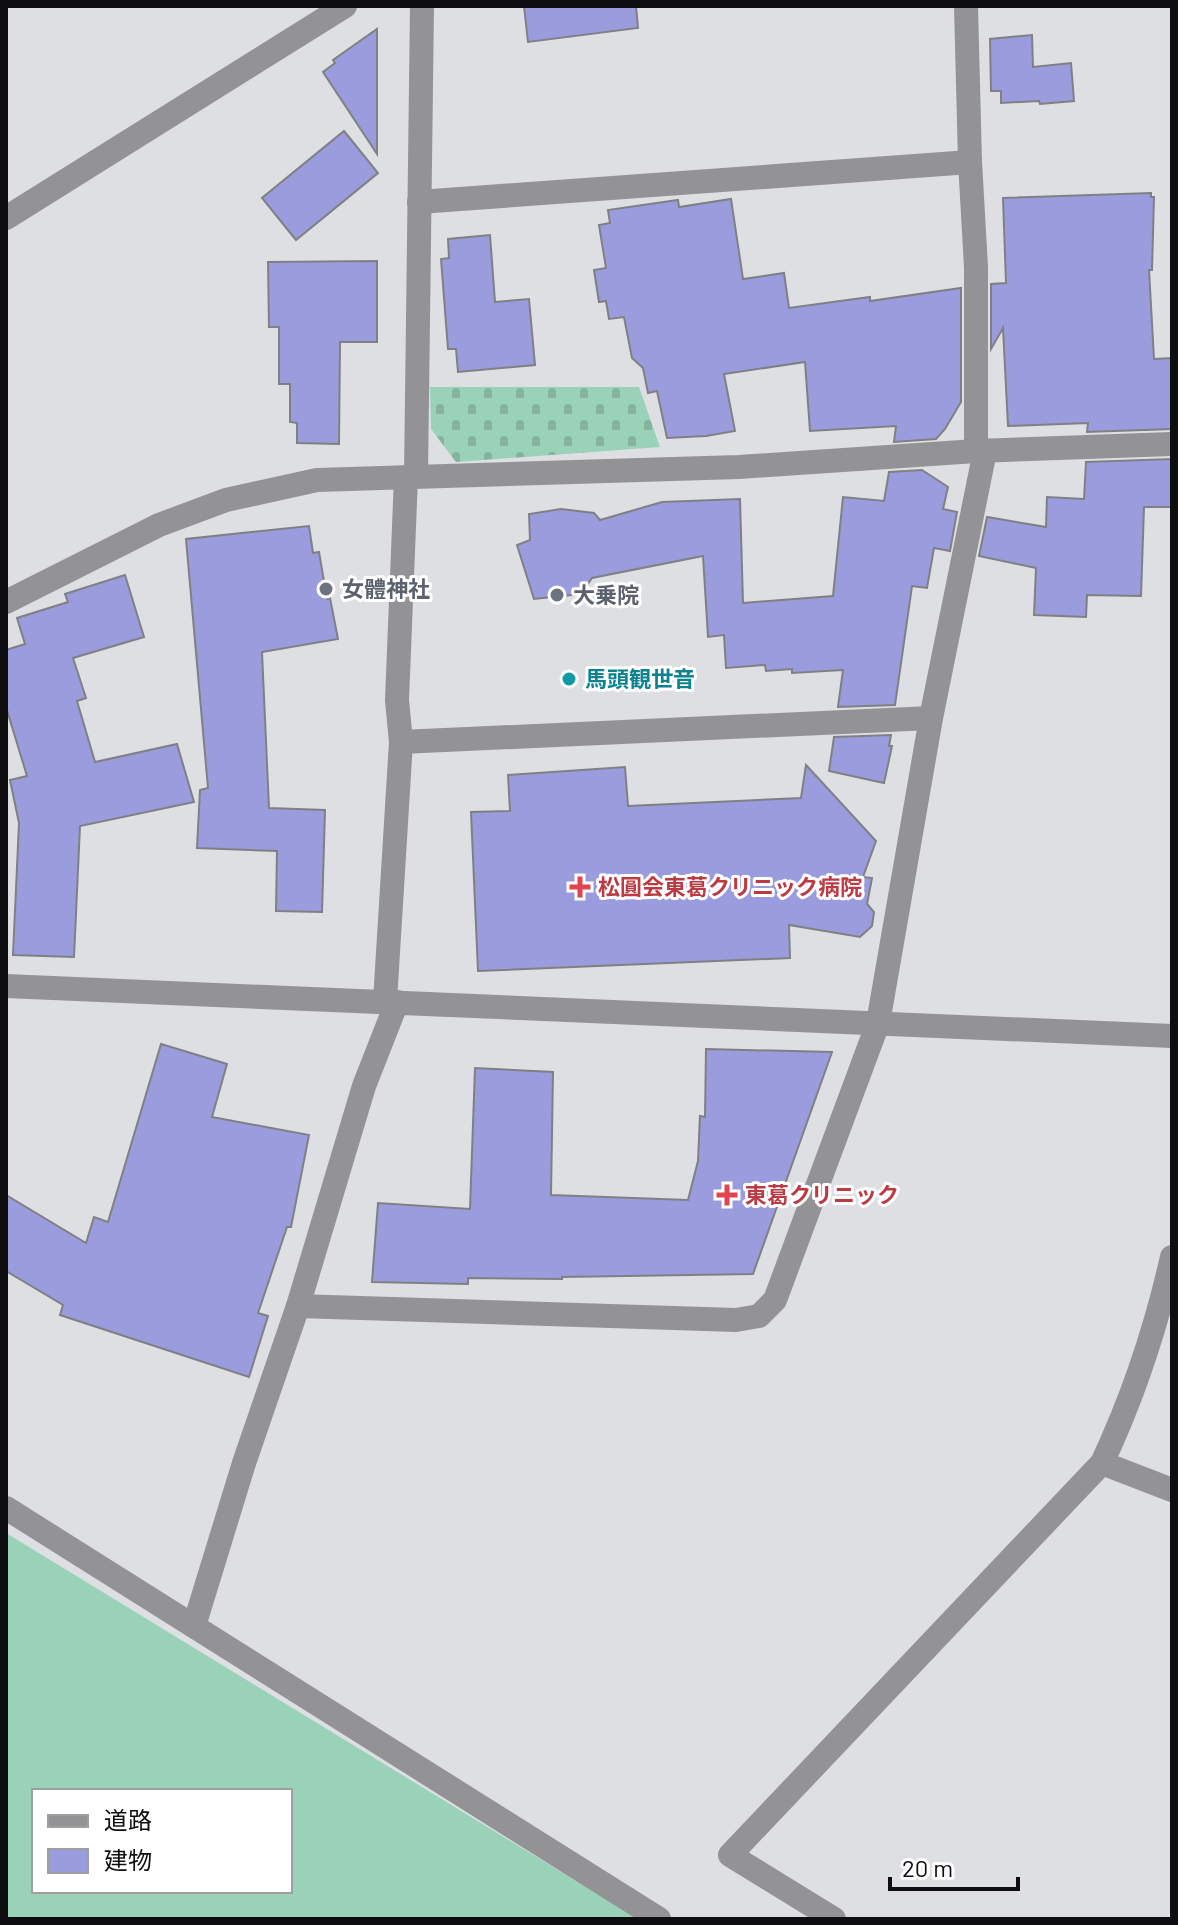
<svg xmlns="http://www.w3.org/2000/svg" width="1178" height="1925" viewBox="0 0 1178 1925" font-family="Barlow,'Noto Sans JP',sans-serif">
<style>
.grass{fill:#9ad2b9;fill-rule:evenodd}
.cemetery{fill:url(#cemetery-stones)}
.building{fill:#9a9cde;stroke:#808084;stroke-width:2}
.lines{fill:none;stroke-linecap:round;stroke-linejoin:round}
.minor{stroke:#939395;stroke-width:24}
.worship-dot{fill:#6b7280;stroke:#fff;stroke-width:3}
.culture-dot{fill:#0f9aa8;stroke:#fff;stroke-width:3}
.health-dot{fill:#e0444e;stroke:#fff;stroke-width:3}
.labels{text-anchor:middle;stroke-width:6;stroke-linejoin:round;paint-order:stroke}
.worship-label{font-size:22px;font-weight:bold;fill:#5b616d;stroke:#fff;text-anchor:start}
.culture-label{font-size:22px;font-weight:bold;fill:#0d838f;stroke:#fff;text-anchor:start}
.health-label{font-size:22px;font-weight:bold;fill:#be3a42;stroke:#fff;text-anchor:start}
</style>
<defs>
<pattern id="cemetery-stones" width="16" height="16" patternUnits="userSpaceOnUse" patternTransform="scale(2)"><rect width="16" height="16" fill="#9ad2b9"/><path d="M2 7V4a2 2 0 0 1 4 0v3zM10 15v-3a2 2 0 0 1 4 0v3z" fill="#84b39e"/></pattern>
</defs>
<rect width="100%" height="100%" fill="#dddfe3"/>
<path class="grass" d="M6 1533 638 1919H6ZM34 1791H290V1891H34Z"/>
<path class="cemetery" d="M430 387H639L660 447 456 462 431 429Z"/>
<g class="building">
<path d="M524 6H636L638 28 528 42Z"/>
<path d="M377 29V154L323 72 335 63 333 60Z"/>
<path d="M1032 35 1033 67 1071 63 1074 101 1040 104 1039 101 1001 103V91H991L990 39Z"/>
<path d="M344 131 378 173 296 240 262 198Z"/>
<path d="M1151 193V197H1154L1152 270H1149L1154 359 1172 358V429L1087 432 1088 423 1008 426 1003 328 991 349V284L1006 283 1003 198Z"/>
<path d="M731 199 743 279 784 273 789 308 870 297V301L961 288V402L945 429 936 439 894 442 896 426 810 431 805 362 724 374 735 431 706 436 667 438 657 391 648 393 643 368 632 358 624 317 609 319 606 301 599 302 594 270 606 268 599 225 610 223 608 210 678 200 679 207Z"/>
<path d="M490 235 495 302 529 299 535 365 458 372 456 349H448L441 259 449 258 448 239Z"/>
<path d="M377 261V342H340L339 444 297 443V423L290 422V384H279V327H269L268 262Z"/>
<path d="M1172 459V507H1144L1141 596 1087 595 1086 617 1034 615 1036 568 979 556 987 517 1046 527 1047 497 1084 499 1086 462Z"/>
<path d="M922 470 948 487 943 509 957 512 950 551 934 548 927 588 912 586 895 705 838 707 843 670 792 673V669L766 671 765 665 726 668 724 635 708 637 703 556 592 578 581 594 534 599 517 545 530 540 529 514 561 509 594 513 600 520 662 502 740 499 743 603 833 596 843 497 884 501 889 472Z"/>
<path d="M309 526 313 553 319 552 327 599 330 598 338 639 262 652 269 808 325 810 322 912 276 911 277 851 197 848 200 790 208 788 186 539Z"/>
<path d="M125 575 144 637 73 658 86 698 77 701 95 762 177 744 194 802 80 826 74 957 13 955 19 823 10 780 27 776 6 707V650L25 644 17 618 68 602 65 594Z"/>
<path d="M891 735 889 746H892L884 783 829 771 834 737Z"/>
<path d="M806 765 876 841 863 877 872 878 867 904 874 912 872 926 860 937 789 925 790 958 478 971 471 812 510 811 508 775 625 767 628 806 801 798Z"/>
<path d="M161 1044 227 1064 212 1117 309 1135 291 1227H287L258 1313 268 1316 249 1377 60 1315 63 1305 6 1271V1195L86 1243 94 1217 108 1222Z"/>
<path d="M706 1049 832 1052 753 1274 562 1277V1279L468 1278V1284L372 1282 378 1203 470 1209 475 1068 553 1072 551 1195 688 1200 698 1161 700 1116 705 1117Z"/>
</g>
<g class="lines">
<g class="minor">
<path d="M966 6 970 162 976 267V451"/>
<path d="M419 202 970 162"/>
<path d="M6 218 345 6"/>
<path d="M416 476 422 6"/>
<path d="M6 602 159 525 226 500 317 480 739 467 976 451 1172 444"/>
<path d="M401 742 931 718"/>
<path d="M6 986 1172 1036"/>
<path d="M385 1001 401 742 397 700 406 477"/>
<path d="M298 1306 736 1320 759 1316 775 1300 878 1023 931 718 985 451"/>
<path d="M1102 1463 1172 1490"/>
<path d="M6 1508 659 1919"/>
<path d="M194 1626 244 1463 298 1306 364 1086 397 1002"/>
<path d="M834 1919 730 1855 1102 1463C1133 1397 1156 1328 1172 1257"/>
</g>
</g>
<g class="worship-dot">
<circle cx="326" cy="589" r="8"/>
<circle cx="557" cy="595" r="8"/>
</g>
<circle class="culture-dot" cx="569" cy="679" r="8"/>
<g class="health-dot">
<path d="M576 875h8v8h8v8h-8v8h-8v-8h-8v-8h8z"/>
<path d="M723 1183h8v8h8v8h-8v8h-8v-8h-8v-8h8z"/>
</g>
<g class="labels">
<g class="worship-label">
<text x="342" y="597">女體神社</text>
<text x="573" y="603">大乗院</text>
</g>
<g class="culture-label">
<text x="585" y="687">馬頭観世音</text>
</g>
<g class="health-label">
<text x="598" y="895">松圓会東葛クリニック病院</text>
<text x="745" y="1203">東葛クリニック</text>
</g>
</g>
<rect width="1178" height="1925" fill="none" stroke="#0e0e10" stroke-width="16"/>
<rect x="32" y="1789" width="260" height="104" fill="#ffffff" stroke="#9f9f9f" stroke-width="2"/>
<rect x="48" y="1815" width="40" height="12" fill="#939395" stroke="#9f9f9f" stroke-width="2"/>
<text x="104" y="1829" font-size="24" fill="#0e0e10">道路</text>
<rect x="48" y="1849" width="40" height="24" fill="#9a9cde" stroke="#9f9f9f" stroke-width="2"/>
<text x="104" y="1869" font-size="24" fill="#0e0e10">建物</text>
<path d="M890 1877v12h128v-12" fill="none" stroke="#0e0e10" stroke-width="4"/>
<text x="902" y="1877" font-size="24" fill="#0e0e10" stroke="#ffffff" stroke-width="6" paint-order="stroke">20 m</text>
</svg>
